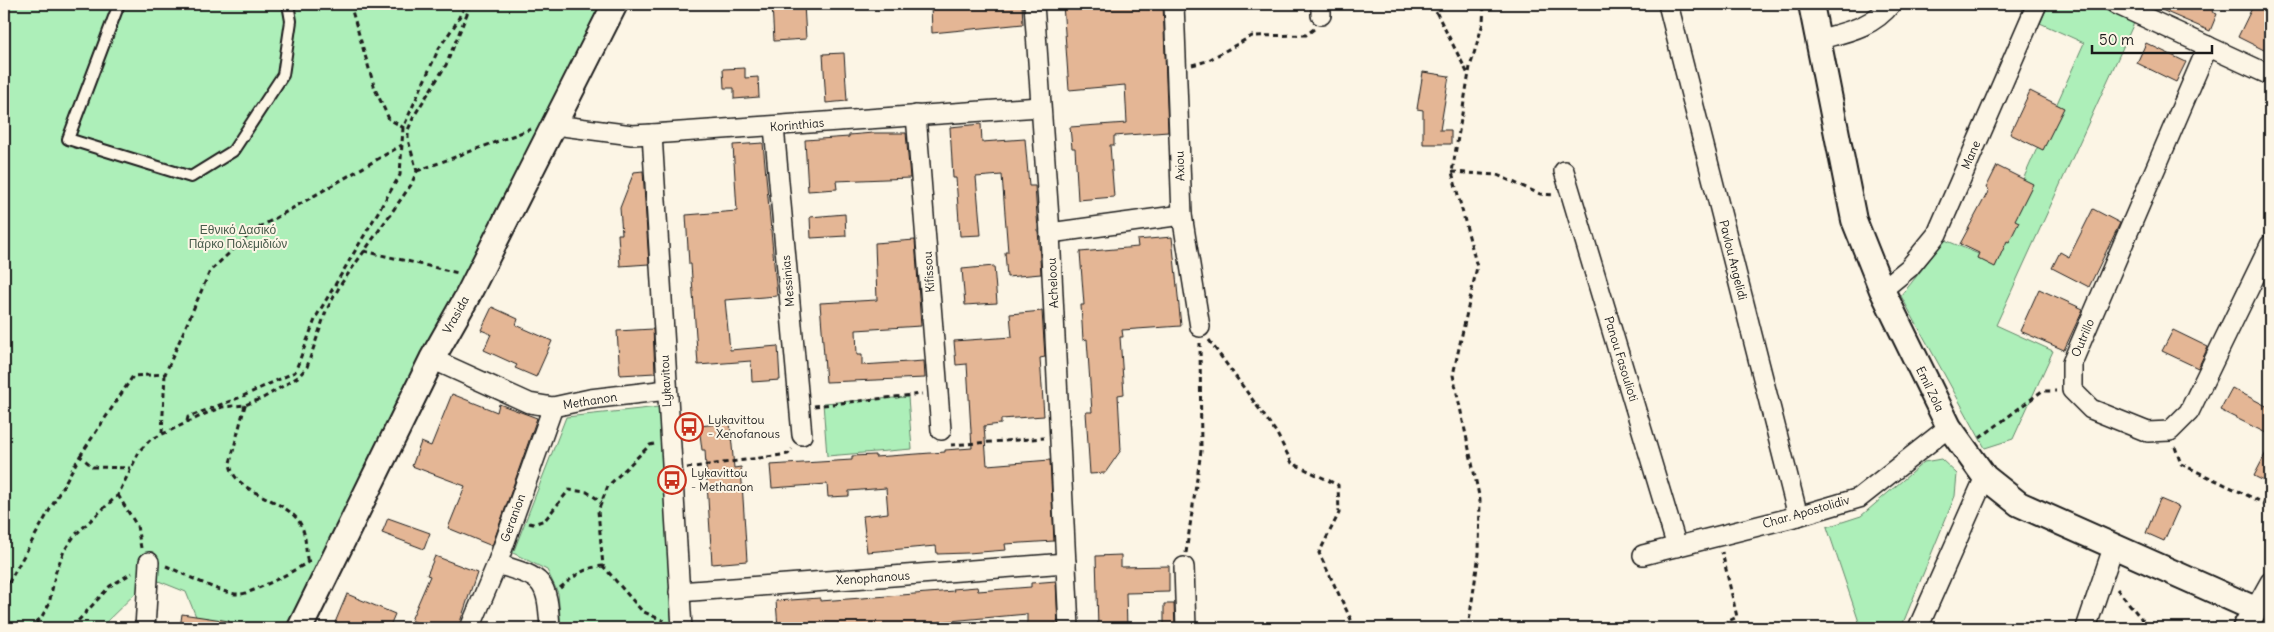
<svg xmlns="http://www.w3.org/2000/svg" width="2274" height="632" viewBox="0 0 2274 632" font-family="Delius,sans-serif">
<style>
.green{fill:#adefb9;stroke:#64866a}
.building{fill:#e4b695;stroke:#1c1c1c}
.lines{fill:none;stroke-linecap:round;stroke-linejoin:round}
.service-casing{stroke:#1c1c1c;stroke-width:14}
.minor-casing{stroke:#1c1c1c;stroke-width:22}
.tertiary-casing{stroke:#1c1c1c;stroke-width:28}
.path{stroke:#1c1c1c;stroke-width:3;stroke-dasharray:5 4;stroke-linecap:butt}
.service{stroke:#fcf5e5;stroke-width:10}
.minor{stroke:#fcf5e5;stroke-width:19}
.tertiary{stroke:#fcf5e5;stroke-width:24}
.labels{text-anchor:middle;stroke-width:4;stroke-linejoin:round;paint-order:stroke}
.street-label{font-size:12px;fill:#1c1c1c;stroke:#fcf5e5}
.park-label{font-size:12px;fill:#485b4b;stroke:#fcf5e5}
.poi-label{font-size:12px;fill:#1c1c1c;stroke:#fcf5e5;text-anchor:start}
</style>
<rect width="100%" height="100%" fill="#fcf5e5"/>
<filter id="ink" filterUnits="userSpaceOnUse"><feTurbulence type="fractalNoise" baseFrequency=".02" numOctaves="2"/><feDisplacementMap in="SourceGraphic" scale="10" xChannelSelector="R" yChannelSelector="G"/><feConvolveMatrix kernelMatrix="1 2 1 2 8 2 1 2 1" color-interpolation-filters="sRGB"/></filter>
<g filter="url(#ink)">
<g class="green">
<path d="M4 4H609L295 628H218L199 624 186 592 151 578 100 628H4Z"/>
<path d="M2049 4H2091L2134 23 1996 325 2053 351 2013 439 1985 448 1901 296 1945 240 1988 258 2084 43 2040 23Z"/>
<path d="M908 397 912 449 827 456 823 403Z"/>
<path d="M659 407 672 628H561L558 593 547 570 513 553 566 417Z"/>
<path d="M1941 459 1957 474 1955 496 1901 628H1861L1827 527 1861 516 1924 462Z"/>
</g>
<g class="building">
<path d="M772 4H804L806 39 774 41Z"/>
<path d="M931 4H1022L1023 24 932 33Z"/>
<path d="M1063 4H1163L1168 132 1114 136V145H1110L1114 197 1078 200 1075 148H1072L1070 127 1127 123 1125 85 1069 90Z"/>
<path d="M2148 4H2216L2212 12 2217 14 2210 31Z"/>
<path d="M2254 4H2270V53L2238 37Z"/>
<path d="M2146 43 2186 62 2176 82 2137 63Z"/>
<path d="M844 53 847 101 826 103 823 54Z"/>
<path d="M745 68V78L758 77 759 97 734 99V88H724L723 69Z"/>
<path d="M1423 72 1449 76 1440 130H1451V144H1423V110L1417 109Z"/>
<path d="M2030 91 2064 108 2043 150 2010 134Z"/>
<path d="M981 124 982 142 1025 139 1029 186H1035L1041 274 1007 277 1005 252H1008L1002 175 976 177 981 235 960 236 956 178H953L950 127Z"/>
<path d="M873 133H906L910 178 836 181 837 189 808 191 805 140 849 137V135Z"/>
<path d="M763 143 777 296 725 300 730 350 778 346 780 380 752 382 751 361 698 365 691 264H689L686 215 737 211 733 145Z"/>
<path d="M1997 166 2033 184 2015 220 2019 222 2009 242 2007 241 1995 267 1977 258 1979 253 1960 244 1989 190 1986 188Z"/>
<path d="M643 171 649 264 620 266 618 234H622L620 208 634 172Z"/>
<path d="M2093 209 2120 223 2089 287 2052 268 2060 252 2069 257Z"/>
<path d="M845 214 846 236 811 238 810 217Z"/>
<path d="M1172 237 1181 326 1122 330 1123 337H1120L1124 394 1118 395 1121 450 1105 473 1090 474 1086 412H1092L1087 339 1083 340 1081 305H1084L1080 252 1138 247 1137 240Z"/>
<path d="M915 240 921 326 856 330 857 355H862V365L924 361 925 378 826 382 820 303 877 300 875 243Z"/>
<path d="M994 266 997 303 965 305 962 269Z"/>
<path d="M2039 289 2083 309 2064 350 2020 331Z"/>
<path d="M492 307 518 319 516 325 552 341 536 377 515 368 517 365 484 350 491 334 481 330Z"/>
<path d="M1042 311 1045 357 1040 358 1044 416 1001 419V424L984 426 987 465 1050 460 1054 541 1005 544 1006 550 968 553 937 554 936 546 867 552 863 516 888 513 886 488 849 491V496L828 497 827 484 772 488 770 465 852 460V456L875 455V457L945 452V450L972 448 967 364 956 365 954 341 1012 337 1010 314Z"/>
<path d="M653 329 655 373 620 375 617 331Z"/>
<path d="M2173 330 2208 347 2198 368 2162 351Z"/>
<path d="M2232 388 2270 408V435L2220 410Z"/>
<path d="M452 394 497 412 499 404 537 418 492 546 448 528 465 486 412 466 421 442 431 446Z"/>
<path d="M730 423 734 468 741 467 747 561 712 564 705 450H702L699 426Z"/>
<path d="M2270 445V484L2254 476Z"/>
<path d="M2160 499 2179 507 2164 541 2146 533Z"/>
<path d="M388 518 430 533 424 549 382 533Z"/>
<path d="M1121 555V567L1169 566V592L1126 593 1127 628H1098L1096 556Z"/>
<path d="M435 556 477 572 458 628H429L411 620 430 576 427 575Z"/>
<path d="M1056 581 1058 628H1027V614L939 622 940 628H778L776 601 820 598V601L862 598 954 591 953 589 977 587 978 591 1031 587V583Z"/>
<path d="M347 594 395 614 389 628H343L334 625Z"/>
<path d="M1164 604H1174L1175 628H1164Z"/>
<path d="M182 614 229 621 228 628H180Z"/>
</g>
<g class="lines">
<defs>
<path id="service" d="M119 4 68 139 191 177 233 151 283 75 291 21 288 4"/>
<g id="minor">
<path d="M1034 4 1050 233 1069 628"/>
<path d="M1174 4 1182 215 1200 327"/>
<path d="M1321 4V15"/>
<path d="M1668 4 1798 516"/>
<path d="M2116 4 2270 75"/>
<path d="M1817 40C1846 32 1872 28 1891 4"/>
<path d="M2208 46 2072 363V390L2091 409 2148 432 2170 431 2189 412 2270 245"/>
<path d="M916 115 941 430"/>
<path d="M555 125 632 135 652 134 1040 107"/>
<path d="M774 127 802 435"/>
<path d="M652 134 682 628"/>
<path d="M1564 171 1677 547"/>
<path d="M1050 233 1182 215"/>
<path d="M1882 290 1909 268 1937 234 2037 4"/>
<path d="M432 359 529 403 553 407 590 399 667 390"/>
<path d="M1643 555 1798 516 1859 498 1949 427"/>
<path d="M497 564C543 578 547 578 550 628"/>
<path d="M1184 567 1186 628"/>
<path d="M679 592 1066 563"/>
<path d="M2255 609 2270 582"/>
<path d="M145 628 149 562"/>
<path d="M470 628 497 564 553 407"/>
<path d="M1918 628 1985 477"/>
<path d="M2086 628 2114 545"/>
</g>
<g id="tertiary">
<path d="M1811 4 1854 220 1882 290 1949 427 1985 477 2019 504 2255 609 2245 628"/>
<path d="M300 628 432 359 467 297 615 4"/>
</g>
</defs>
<use href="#service" class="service-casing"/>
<use href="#minor" class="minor-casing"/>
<use href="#tertiary" class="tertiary-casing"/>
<g class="path">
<path d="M350 4 375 89 389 119 404 128"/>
<path d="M1432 4 1468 74"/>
<path d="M1192 65 1207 61 1252 36 1306 35 1314 29"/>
<path d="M417 171 531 129"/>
<path d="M1452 172 1497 175 1540 194 1555 195"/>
<path d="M364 251 458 273"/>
<path d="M1209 340 1276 432 1292 463 1338 485 1339 513 1319 553 1355 628"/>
<path d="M245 405 230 463C233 495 287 497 301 525 307 536 305 552 308 564"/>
<path d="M814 406 922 394"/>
<path d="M187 421 188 417 241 397 295 372 316 317 400 175 403 128 439 48 455 25 466 4"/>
<path d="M162 433 165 374"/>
<path d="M1980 438 2042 391H2056"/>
<path d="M654 444 650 445 608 486 598 511 603 566 642 611 664 621"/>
<path d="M951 445 1044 438"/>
<path d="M2175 447 2181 464 2270 506"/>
<path d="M80 456 133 376 165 374 210 271 253 231 402 145"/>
<path d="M687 468 788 454 792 449"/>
<path d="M118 495 137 526 141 548"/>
<path d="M529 523 533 524 545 520 569 490 587 492 602 502"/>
<path d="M1186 553 1201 451 1200 343"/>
<path d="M166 566C183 573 224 596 241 594 253 593 300 568 311 560"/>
<path d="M560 588C574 576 585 567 603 566"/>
<path d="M2117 589 2149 628"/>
<path d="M4 591 80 456 93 467 130 468"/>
<path d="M29 628 41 618 49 604 56 571 64 551 75 535 118 495 140 450 150 440 205 414 222 407 245 405 263 398 298 377 307 367 326 311 341 284 411 185 417 171 408 140V130L414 116 446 65 471 4"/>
<path d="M73 628 77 622 110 586 132 573"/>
<path d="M1468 628 1479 554 1480 500 1453 375 1477 267 1452 172 1470 67 1483 23 1484 4"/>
<path d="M1714 628 1737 617 1722 552"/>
</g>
<use href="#service" class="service"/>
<use href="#minor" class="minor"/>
<use href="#tertiary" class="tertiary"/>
</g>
</g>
<defs>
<symbol id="bus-ring" viewBox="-11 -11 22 22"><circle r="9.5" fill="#fcf5e5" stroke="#c8321e" stroke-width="1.5"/><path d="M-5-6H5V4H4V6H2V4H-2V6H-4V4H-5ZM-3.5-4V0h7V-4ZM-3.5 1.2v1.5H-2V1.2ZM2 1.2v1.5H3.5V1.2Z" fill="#c8321e"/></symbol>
</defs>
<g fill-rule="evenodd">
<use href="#bus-ring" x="673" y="411" width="32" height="32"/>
<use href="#bus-ring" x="656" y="464" width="32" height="32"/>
</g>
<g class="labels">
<g class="street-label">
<text transform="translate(797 125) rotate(-5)" y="4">Korinthias</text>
<text transform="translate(1971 155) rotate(-67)" y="4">Mane</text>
<text transform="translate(1180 166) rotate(-92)" y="4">Axiou</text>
<text transform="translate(1733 260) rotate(76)" y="4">Pavlou Angelidi</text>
<text transform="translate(929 272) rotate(-94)" y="4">Kifissou</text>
<text transform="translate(788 281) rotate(-95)" y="4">Messinias</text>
<text transform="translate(1053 283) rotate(-93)" y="4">Acheloou</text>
<text transform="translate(456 315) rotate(-61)" y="4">Vrasida</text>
<text transform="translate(2083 338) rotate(-67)" y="4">Outrillo</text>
<text transform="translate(1621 359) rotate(73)" y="4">Panou Fasoulioti</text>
<text transform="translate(666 381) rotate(-93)" y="4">Lykavitou</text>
<text transform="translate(1930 389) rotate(64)" y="4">Emil Zola</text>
<text transform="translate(590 401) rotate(-9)" y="4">Methanon</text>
<text transform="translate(1806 512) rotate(-16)" y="4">Char. Apostolidiv</text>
<text transform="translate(513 518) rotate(-70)" y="4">Geranion</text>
<text transform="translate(873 578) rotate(-4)" y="4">Xenophanous</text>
</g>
<g class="park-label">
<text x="238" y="234">Εθνικό Δασικό<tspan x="238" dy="14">Πάρκο Πολεμιδιών</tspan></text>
</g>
<g class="poi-label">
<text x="708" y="424">Lykavittou<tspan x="708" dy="14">- Xenofanous</tspan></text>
<text x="691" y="477">Lykavittou<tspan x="691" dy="14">- Methanon</tspan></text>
</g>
</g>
<rect width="2274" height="632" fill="none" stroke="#fcf5e5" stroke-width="20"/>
<rect x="10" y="10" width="2254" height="612" fill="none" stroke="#1c1c1c" stroke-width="2" filter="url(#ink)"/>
<path d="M2092 45v8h120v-8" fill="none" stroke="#1c1c1c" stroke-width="2.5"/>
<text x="2099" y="45" font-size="15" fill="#1c1c1c" stroke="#fcf5e5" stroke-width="4" paint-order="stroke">50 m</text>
</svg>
